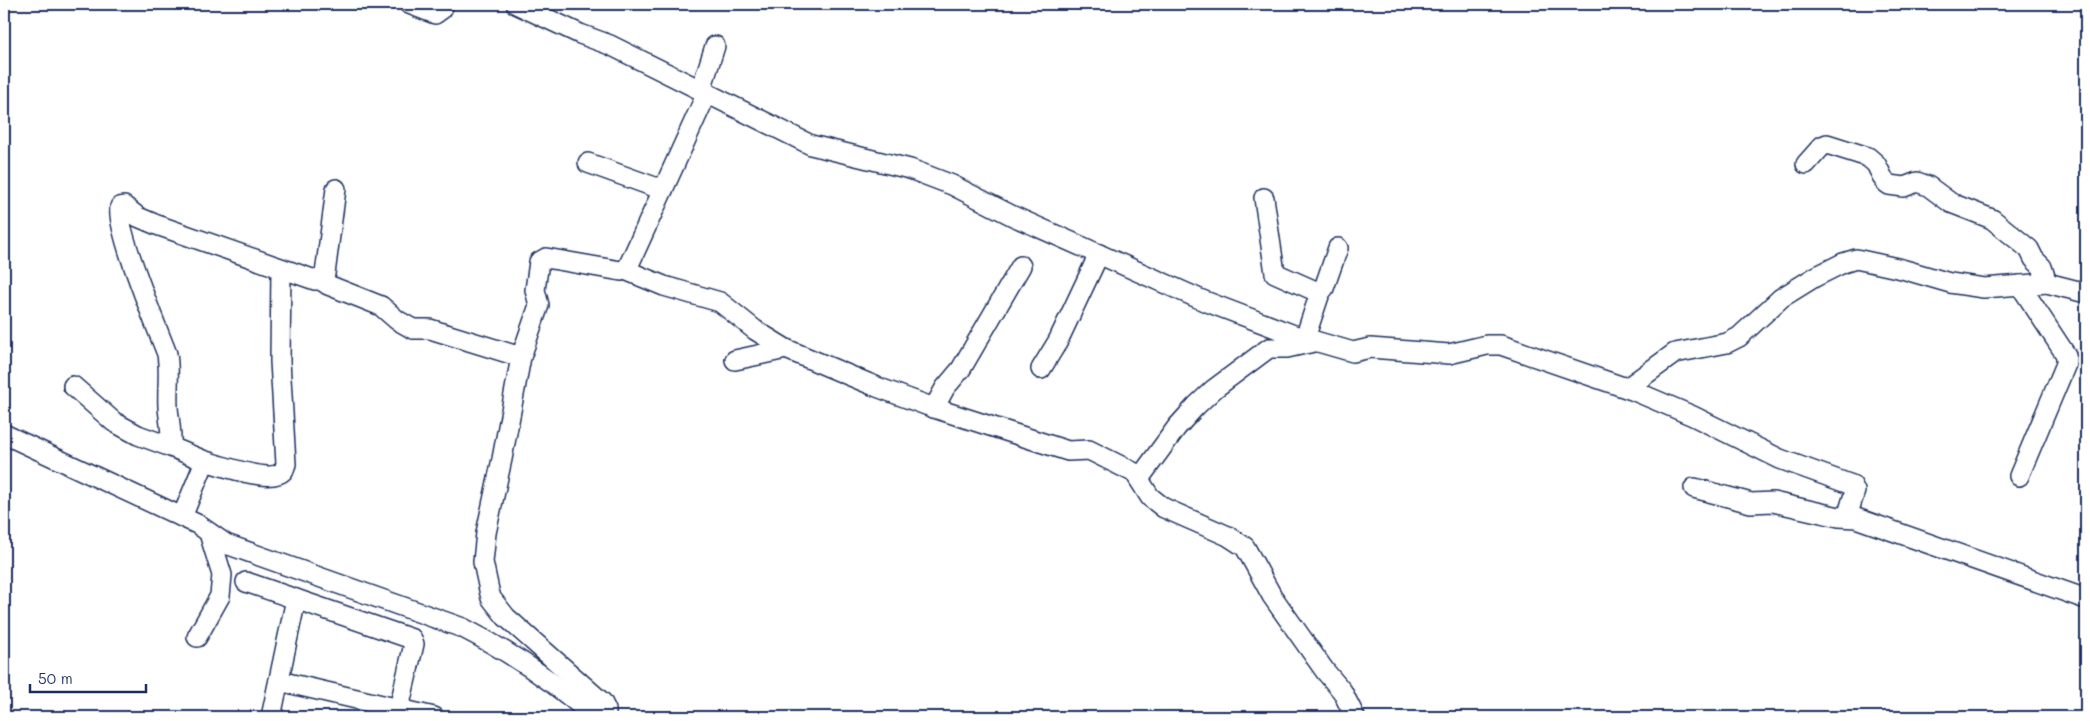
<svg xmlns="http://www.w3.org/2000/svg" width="2090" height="721" viewBox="0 0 2090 721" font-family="Mali,sans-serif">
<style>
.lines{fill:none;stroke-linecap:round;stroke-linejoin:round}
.minor-casing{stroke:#1b2f5e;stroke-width:22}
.minor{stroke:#fff;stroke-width:19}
</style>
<rect width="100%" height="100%" fill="#fff"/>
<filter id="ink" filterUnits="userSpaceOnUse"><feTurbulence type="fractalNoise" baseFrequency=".02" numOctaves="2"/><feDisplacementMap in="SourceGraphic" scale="10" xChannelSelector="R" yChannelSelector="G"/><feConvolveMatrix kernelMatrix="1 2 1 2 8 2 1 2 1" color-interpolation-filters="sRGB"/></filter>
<g filter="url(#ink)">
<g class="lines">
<defs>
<g id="minor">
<path d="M409 4 435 14 442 9 444 4"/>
<path d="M516 4 580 34 610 45 811 145 910 169 952 185 1013 216 1202 300 1294 335 1353 352 1370 348 1449 354 1487 345H1501L1632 390 1693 416 1780 459 1852 485 1855 491 1847 517"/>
<path d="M701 90 715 46"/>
<path d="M707 93 627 269 630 272 664 286 720 302 755 330 786 349 877 387 934 408 1068 451 1089 450 1135 473 1150 497 1164 508 1228 536 1245 547 1272 596 1325 671 1342 691 1355 717"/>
<path d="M588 163 663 190"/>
<path d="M1806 164 1822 146 1827 144 1868 157 1876 164 1885 182 1889 185 1904 187 1917 182 1928 186 1951 203 1992 219 2029 249 2034 259 2042 267 2047 283"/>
<path d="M1264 198 1275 273 1320 293 1305 338"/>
<path d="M321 280 328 285 381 306 397 320 413 329H430L521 357 502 459 486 533 483 562 489 590 491 598 506 617 602 702 606 710V717"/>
<path d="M1320 293 1324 288 1338 248"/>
<path d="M521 357 539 305 535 290 539 262 546 258 621 271 627 269"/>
<path d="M735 360 786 349"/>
<path d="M1041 369 1058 341 1099 254"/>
<path d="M73 386 114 422 138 435 171 447"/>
<path d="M1627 388 1675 353 1727 343 1739 337 1781 298 1815 277 1843 263 1856 259 1902 269 1950 283 1984 288 2047 283 2086 293"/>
<path d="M934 408 945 388 961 369 1021 266"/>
<path d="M4 434 197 524 226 544 463 628C510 652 555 682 594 717"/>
<path d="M205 461C220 465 271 484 283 471 285 469 285 466 286 464L280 361 281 269"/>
<path d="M2019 476 2066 364V355L2020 285"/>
<path d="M1139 479 1177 427 1196 406 1214 389 1269 348H1287L1314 342"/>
<path d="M1694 488 1751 503 1773 502 1839 517 1856 518 2086 599"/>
<path d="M182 517 205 461 171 447C172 433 169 420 168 407 167 388 170 372 167 354 157 328 115 227 120 207L124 206 138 217 157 225 315 280H321L325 274 336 189"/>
<path d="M246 582 412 639 414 644 397 717"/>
<path d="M197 637 220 596 222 575 209 533"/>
<path d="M279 681 434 717"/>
<path d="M271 717 296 599"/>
</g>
</defs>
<use href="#minor" class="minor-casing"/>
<use href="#minor" class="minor"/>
</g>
</g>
<rect width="2090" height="721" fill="none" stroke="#fff" stroke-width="20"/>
<rect x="10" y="10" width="2070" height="701" fill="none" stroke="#1b2f5e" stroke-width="2" filter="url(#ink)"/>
<path d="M30 684v8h116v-8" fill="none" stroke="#1b2f5e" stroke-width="2.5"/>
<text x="38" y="684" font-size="15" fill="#1b2f5e" stroke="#ffffff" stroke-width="4" paint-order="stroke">50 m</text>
</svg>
